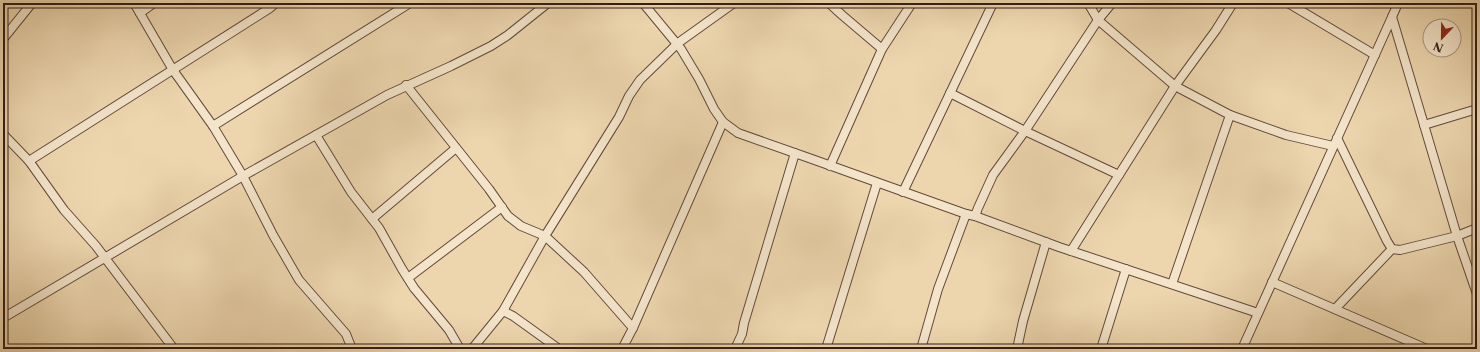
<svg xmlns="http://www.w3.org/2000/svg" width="1480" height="352" viewBox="0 0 1480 352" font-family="'Libre Caslon Text',serif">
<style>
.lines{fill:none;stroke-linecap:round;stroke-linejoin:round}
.street-casing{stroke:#614a3a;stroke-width:10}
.street{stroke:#f3e4ca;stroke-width:8}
</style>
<rect width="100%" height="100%" fill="#edd6ae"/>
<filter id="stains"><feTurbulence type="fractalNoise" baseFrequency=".005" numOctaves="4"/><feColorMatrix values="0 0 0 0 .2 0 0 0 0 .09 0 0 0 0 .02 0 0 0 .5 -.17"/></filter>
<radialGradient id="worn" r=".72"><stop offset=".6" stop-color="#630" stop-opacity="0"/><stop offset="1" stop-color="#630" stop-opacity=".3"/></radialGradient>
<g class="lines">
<defs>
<g id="street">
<path d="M134 3 173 70 213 126 243 176 273 235 299 280 346 334 352 349"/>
<path d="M643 3 681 49 699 79 714 109 723 122 738 133 809 158 966 214 975 216 1059 247 1258 313"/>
<path d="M829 3 842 15 882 49"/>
<path d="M1088 3 1098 20 1175 86 1230 115 1286 135 1333 146"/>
<path d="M1288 3 1375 55"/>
<path d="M1398 3 1392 17 1457 236 1477 294"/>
<path d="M140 13 154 3"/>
<path d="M3 39 32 3"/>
<path d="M406 85 489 189 508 216 521 226 545 236 584 272 633 328"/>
<path d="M950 93 1025 131 1119 175"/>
<path d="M1424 125 1477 109"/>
<path d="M213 126 410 3"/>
<path d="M3 134 29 161 64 210 96 246 174 349"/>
<path d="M316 135 351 192 379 228 402 269 414 288 449 330 460 349"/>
<path d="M1337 138 1387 241 1392 249 1400 250 1457 236 1477 228"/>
<path d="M29 161 270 8 276 3"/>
<path d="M830 166 882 49 912 3"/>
<path d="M903 192 993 3"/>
<path d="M975 216 978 208 993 175 1025 131 1098 20 1112 3"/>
<path d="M372 219 456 148"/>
<path d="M1071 251 1175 86 1216 30 1233 3"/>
<path d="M408 278 502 207"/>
<path d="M1272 282 1427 349"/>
<path d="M1172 284 1230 115"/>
<path d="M1335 309 1392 249"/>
<path d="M503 311 513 316 559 349"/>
<path d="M3 318 243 176 387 95 451 66 491 46 508 35 548 3"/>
<path d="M472 349 503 311 545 236 619 117 629 96 640 80 678 43 734 3"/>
<path d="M622 349 633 328 723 122"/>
<path d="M735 349 742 334 744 323 795 153"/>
<path d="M826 349 877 183"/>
<path d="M921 349 938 289 966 214"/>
<path d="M1017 349 1023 321 1046 242"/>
<path d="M1101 349 1126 269"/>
<path d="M1242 349 1392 17"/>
</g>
</defs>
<use href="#street" class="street-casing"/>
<use href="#street" class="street"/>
</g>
<rect width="1480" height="352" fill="none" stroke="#edd6ae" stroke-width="16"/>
<rect x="4" y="4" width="1472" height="344" fill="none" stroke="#321c14" stroke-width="2"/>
<rect x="8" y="8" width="1464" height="336" fill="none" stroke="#321c14"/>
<g transform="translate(1442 38) rotate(202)"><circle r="19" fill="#f3e4ca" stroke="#a69481"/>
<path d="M0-3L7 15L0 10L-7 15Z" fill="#8f2418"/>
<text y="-6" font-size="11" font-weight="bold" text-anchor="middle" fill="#321c14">N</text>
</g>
<rect width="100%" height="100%" filter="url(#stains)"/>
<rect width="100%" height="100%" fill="url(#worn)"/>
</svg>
